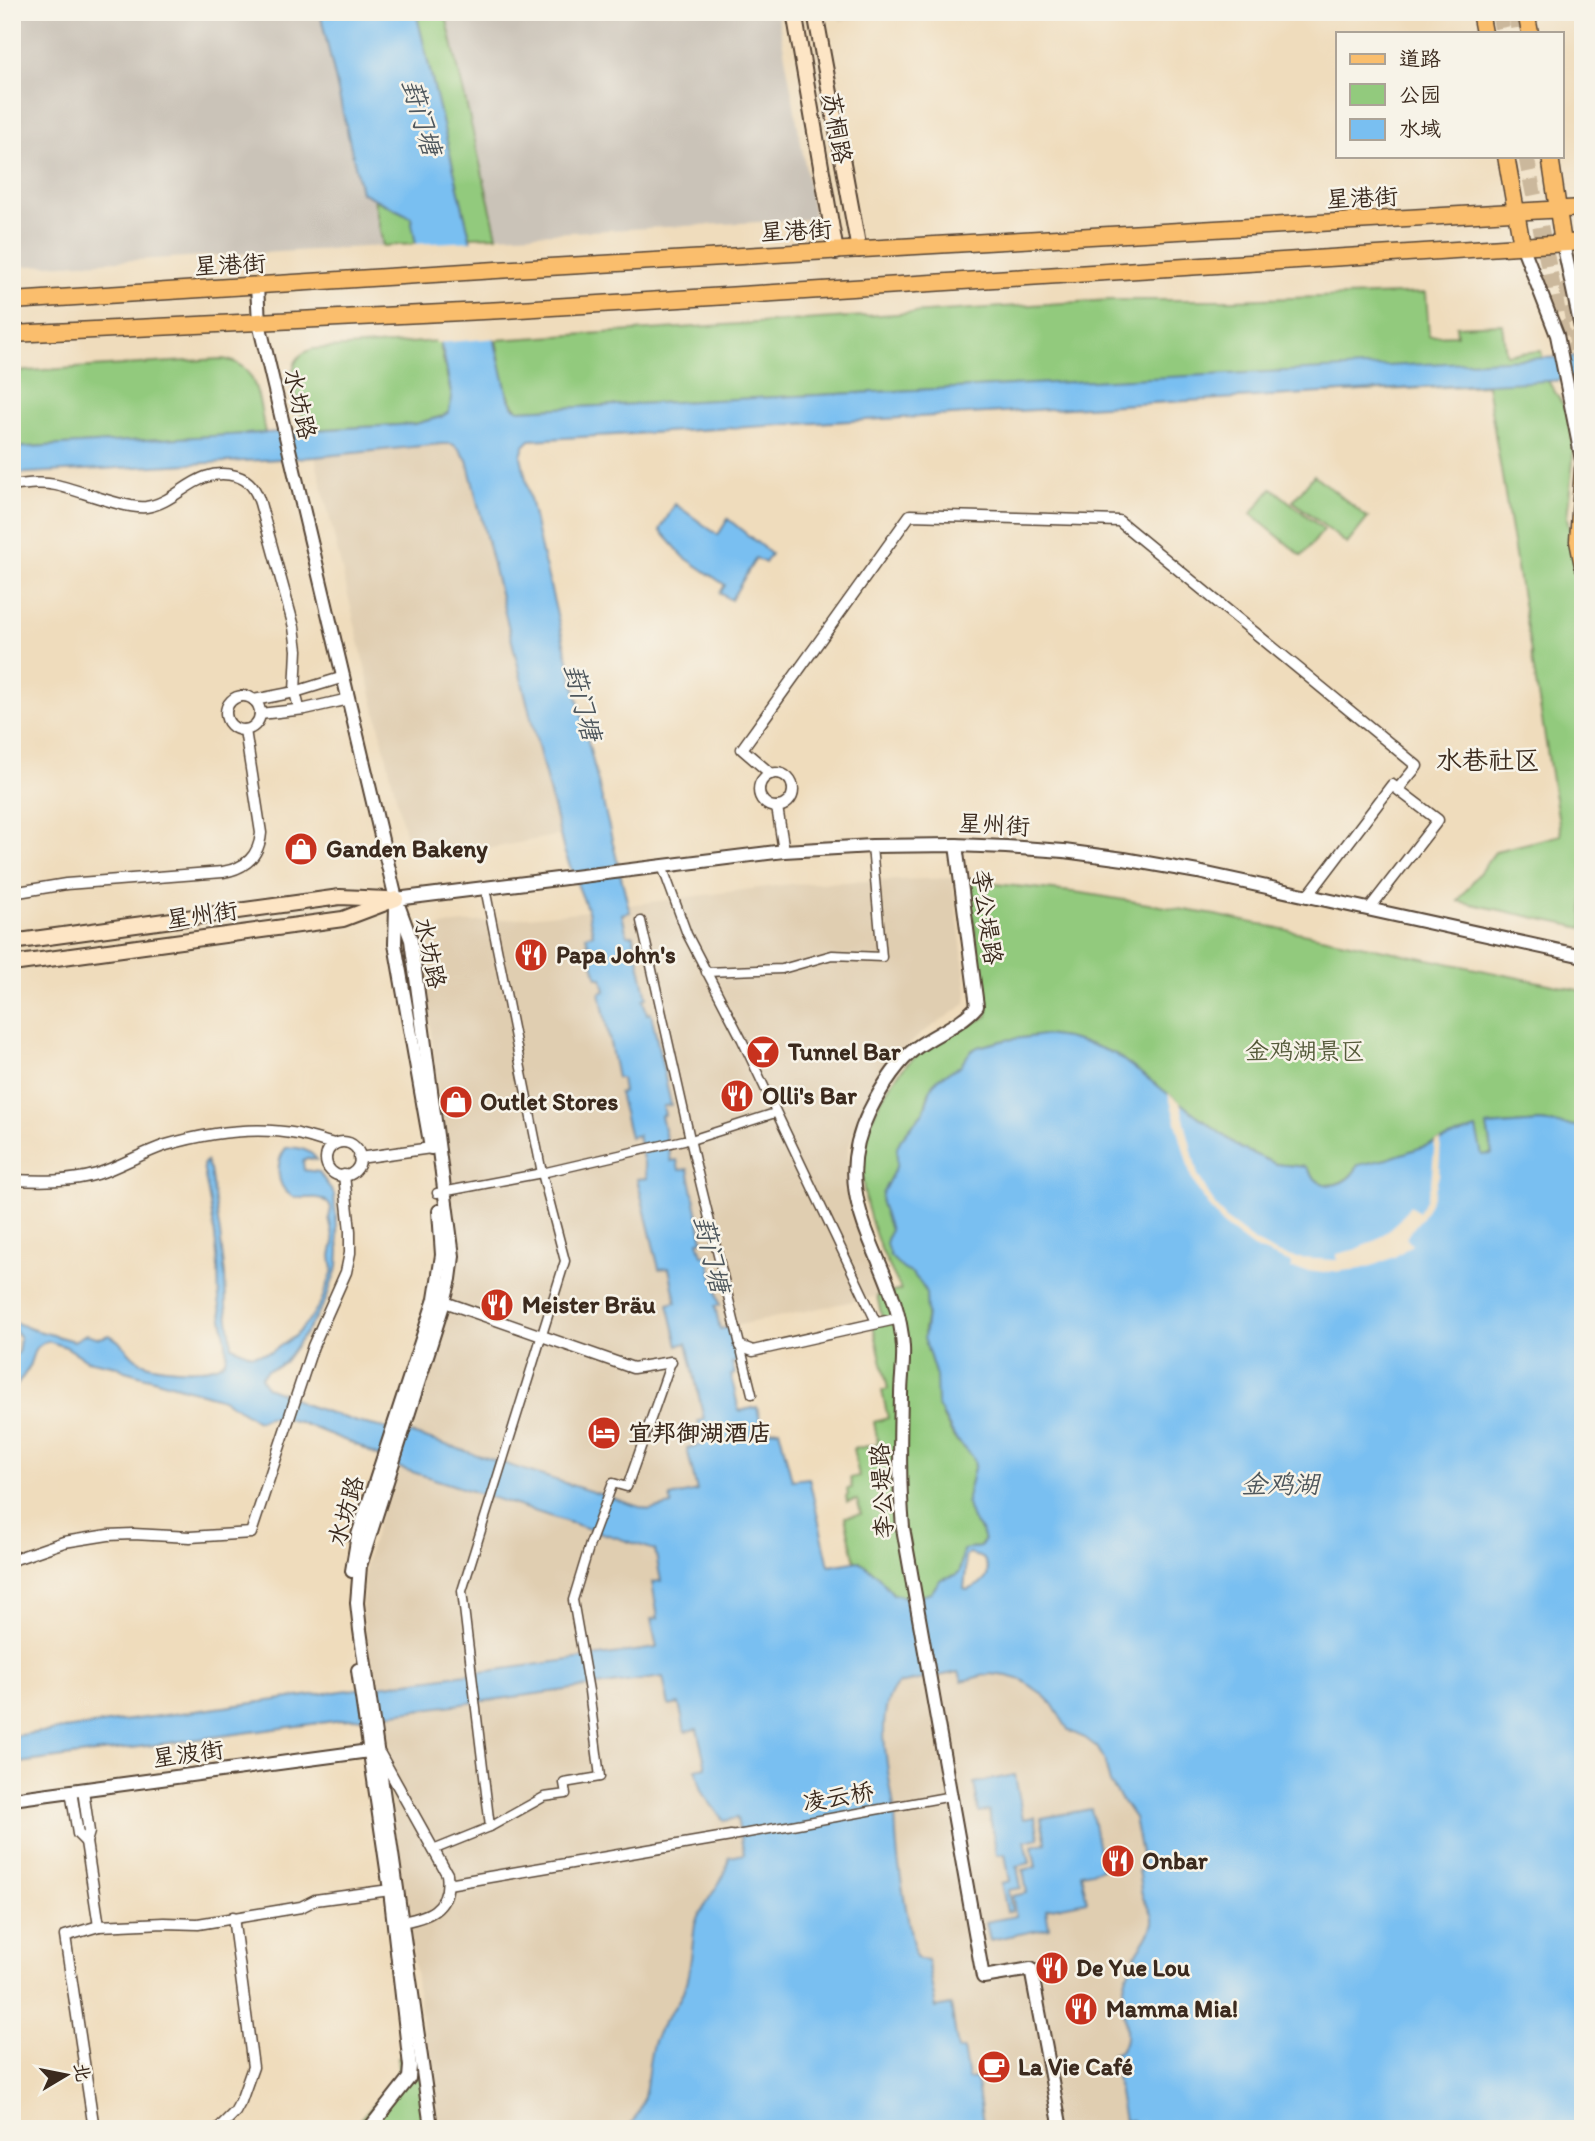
<svg xmlns="http://www.w3.org/2000/svg" width="1595" height="2141" viewBox="0 0 1595 2141" font-family="Itim,'LXGW WenKai TC',sans-serif">
<style>
.built{fill:#e0ceb1}
.industrial{fill:#cac3b8}
.green{fill:#92ca7d;stroke:#667a4e;stroke-width:2}
.water{fill:#79bff1;stroke:#5a7488;stroke-width:2;fill-rule:evenodd}
.pier{fill:#efdcbc}
.lines{fill:none;stroke-linecap:round;stroke-linejoin:round}
.primary-tunnel{stroke:#cbb89c;stroke-width:16;stroke-dasharray:16 8;stroke-linecap:butt}
.pedestrian-casing{stroke:#564536;stroke-width:11}
.minor-casing{stroke:#564536;stroke-width:13}
.tertiary-casing{stroke:#564536;stroke-width:16}
.secondary-casing{stroke:#564536;stroke-width:18}
.primary-casing{stroke:#564536;stroke-width:19}
.pedestrian{stroke:#fff;stroke-width:8}
.minor{stroke:#fff;stroke-width:10}
.tertiary{stroke:#fff;stroke-width:12}
.secondary{stroke:#fde5c5;stroke-width:14}
.primary{stroke:#fabe6d;stroke-width:16}
.labels{text-anchor:middle;stroke-width:5;stroke-linejoin:round;paint-order:stroke}
.street-label{font-size:24px;fill:#3b2a1e;stroke:#f7f3e8}
.poi-label{font-size:24px;font-weight:bold;fill:#3b2a1e;stroke:#f7f3e8;text-anchor:start}
.park-label{font-size:24px;fill:#555a3a;stroke:#f7f3e8}
.water-label{font-size:26px;font-style:italic;fill:#4e575d;stroke:#f7f3e8}
.neighbourhood-label{font-size:26px;fill:#3b2a1e;stroke:#f7f3e8}
</style>
<rect width="100%" height="100%" fill="#f7f3e8"/>
<filter id="ink" filterUnits="userSpaceOnUse"><feTurbulence type="fractalNoise" baseFrequency=".0143" numOctaves="2"/><feDisplacementMap in="SourceGraphic" scale="14" xChannelSelector="R" yChannelSelector="G"/><feConvolveMatrix kernelMatrix="1 2 1 2 8 2 1 2 1" color-interpolation-filters="sRGB"/></filter>
<filter id="wash" filterUnits="userSpaceOnUse"><feTurbulence type="fractalNoise" baseFrequency=".00686" numOctaves="4" result="noise"/><feDisplacementMap in="SourceGraphic" scale="28" xChannelSelector="R" yChannelSelector="G"/><feGaussianBlur stdDeviation="1.57" result="paint"/><feColorMatrix in="noise" values="0 0 0 0 0 0 0 0 0 0 0 0 0 0 0 0 0 1.4 0 .05"/><feComposite in="paint" operator="in"/></filter>
<g filter="url(#wash)">
<rect width="100%" height="100%" fill="#efdcbc"/>
<g class="built">
<path d="M839 12H888L840 21Z"/>
<path d="M441 444H452L459 449 467 459 560 835 444 857 430 858 414 852 406 838 315 457Z"/>
<path d="M953 878 967 991 966 1004 922 1033 894 1059 882 1074 862 1107 848 1150 850 1197 857 1228 887 1294 720 1329 715 1306 720 1305 707 1255 702 1256 698 1241 702 1240 687 1169 679 1171 671 1161 661 1116 663 1106 670 1104 651 1014 647 1015 643 999 647 998 633 935 627 936 622 913 629 912 628 905 789 884Z"/>
<path d="M588 911 593 935 587 936 597 978 602 977 605 992 600 993 618 1078H621L623 1092 620 1093 630 1137 638 1135 647 1178 638 1180 659 1269 669 1267 677 1302 668 1304 678 1345 687 1343 704 1419 698 1421 703 1444 688 1449 697 1491 671 1497 672 1505 649 1510 412 1434 452 1297 458 1256 421 950 422 939 427 932 445 925Z"/>
<path d="M400 1468 655 1550 661 1581 658 1618 651 1620 669 1705 679 1704 697 1728 706 1767 696 1770 700 1786 707 1800 724 1820 737 1818 744 1855 727 1867 717 1886 703 1905 695 1923 689 1973 682 1996 659 2029 654 2041 645 2099 628 2129H434L425 2044 379 1715 362 1614 365 1565 382 1509Z"/>
<path d="M960 1672 962 1681 979 1675 1007 1676 1022 1680 1041 1693 1052 1704 1069 1731 1097 1747 1104 1759 1110 1783 1134 1818 1144 1870 1139 1871 1143 1899 1150 1908 1153 1917 1151 1930 1137 1952 1125 1982 1123 1996 1126 2044 1118 2053 1124 2121 1132 2120 1134 2129H984L976 2078 968 2079 963 2050H958L951 2006 936 2008 927 1960 919 1959 915 1955 898 1862 895 1815 887 1775 885 1759 887 1703 892 1690 898 1684Z"/>
</g>
<g class="industrial">
<path d="M12 12H320L361 192 374 199 383 246 12 267Z"/>
<path d="M445 12H777L815 219 497 236Z"/>
</g>
<g class="green">
<path d="M416 12H445L497 236 470 237Z"/>
<path d="M374 199 411 217 416 244 383 246Z"/>
<path d="M1426 293 1429 336 1457 335 1456 326 1502 324 1506 354 1541 351 1548 381 1567 411 1572 430 1573 461 1567 517 1583 604V928L1458 901 1496 851 1561 835 1487 385 1322 393 1319 370 519 410C504 401 500 357 496 340L1109 300H1234Z"/>
<path d="M439 341 452 398V406L446 415 415 424 307 430C300 405 276 359 313 349Z"/>
<path d="M220 359C259 361 259 403 265 433L12 448V372Z"/>
<path d="M1314 475 1368 518 1347 544 1293 501Z"/>
<path d="M1272 488 1324 530 1302 556 1251 514Z"/>
<path d="M967 881 1082 893 1215 915 1583 991V1127L1540 1122 1487 1126 1492 1154 1482 1156 1476 1129 1387 1159 1358 1165C1352 1179 1333 1191 1318 1181 1313 1178 1310 1172 1306 1167L1276 1164 1240 1148 1115 1054 1089 1044 1066 1038 1044 1035 1006 1040 978 1047 971 1051 960 1066 929 1092 924 1111 901 1139 897 1147V1165L886 1186 881 1203 890 1230 886 1244 897 1264 913 1274 921 1283 926 1293 927 1314 924 1330 926 1345 936 1376 943 1417 954 1438 972 1455 975 1463 967 1498 968 1508 972 1519 981 1530 984 1540 980 1547 963 1550 960 1571 956 1575 941 1579 931 1593 919 1597H905L893 1594 877 1575 860 1561 855 1562 845 1517 861 1514 857 1500 847 1502 846 1496 848 1495 847 1489 852 1488 850 1478 859 1476 853 1449 878 1444 874 1422 888 1418 882 1391 888 1389 873 1325 883 1322 877 1296 901 1290C893 1272 882 1255 876 1236 869 1216 862 1190 862 1168 861 1130 883 1089 909 1062 930 1041 961 1028 988 1016Z"/>
<path d="M426 2053 434 2129H351L390 2087 398 2072V2058Z"/>
</g>
<g class="water">
<path d="M320 12H416L508 397 513 407 519 410 1583 356V379L1322 393 530 440 524 446 521 456 540 545 628 905 630 912 622 914 627 935H633L647 998 643 999 647 1014 651 1013 671 1105 663 1106 665 1115 661 1116 671 1161 677 1160 679 1170 688 1169 703 1240 698 1241 702 1255H708L720 1305 715 1306 720 1329 731 1327 740 1361 732 1363 735 1374 731 1375 739 1411 757 1407 763 1432 779 1429 792 1480 809 1478 829 1566 859 1561 877 1575 893 1594 905 1597H919L931 1593 941 1579 956 1575 960 1571 963 1550 980 1547 984 1541 981 1530 972 1519 968 1508 967 1498 975 1464 973 1457 955 1438 937 1404 936 1376 924 1338 927 1314 926 1293 921 1283 913 1274 903 1269 890 1256 886 1244 890 1230 881 1203 882 1194 897 1165V1147L901 1139 924 1111 932 1085 940 1077 960 1066 971 1051 978 1047 1006 1040 1044 1035 1066 1038 1089 1044 1115 1054 1240 1148 1276 1164 1306 1167C1310 1172 1313 1178 1318 1181 1333 1191 1352 1180 1358 1165L1387 1159 1476 1129 1482 1155 1492 1154 1487 1126 1540 1122 1583 1127V2129H1134L1132 2120 1124 2121 1112 2054C1136 2050 1122 2015 1123 1997 1123 1982 1130 1964 1138 1951 1144 1941 1151 1934 1153 1922 1154 1911 1147 1907 1143 1898 1140 1890 1140 1879 1138 1871L1144 1869 1134 1818 1110 1783 1104 1759 1097 1747 1085 1738 1069 1731 1052 1704 1041 1693 1022 1680 1007 1676 989 1674 962 1681 959 1672 898 1684C871 1712 891 1780 895 1815 896 1829 896 1844 898 1858 902 1891 909 1923 915 1955L919 1959 927 1960 936 2008 951 2005 958 2050 963 2049 968 2079 976 2078 984 2129H628C653 2096 643 2075 654 2041 660 2023 675 2010 682 1994 691 1972 692 1947 695 1923L698 1916 724 1875 729 1857 744 1854 737 1818 724 1821 703 1794 696 1769 706 1767 697 1729 685 1731 679 1704 669 1706 663 1677 12 1764V1736L657 1648 651 1619 658 1618 652 1582 661 1581 655 1550 400 1468 359 1446 299 1422 277 1417H267L258 1421 223 1399 125 1371 116 1366 87 1360 66 1347 48 1341 43 1343 35 1349 28 1369 12 1393V1357L18 1353 20 1338 14 1329H12V1321L31 1329 74 1341 86 1334 100 1338 109 1335C126 1342 129 1359 146 1364 160 1369 221 1376 226 1357 229 1347 220 1312 219 1299 218 1284 219 1270 217 1256 215 1225 208 1195 203 1165L206 1161 210 1170 220 1234 225 1275 226 1306 232 1346 252 1355 271 1352 295 1336 310 1319 321 1302 333 1270 331 1256 334 1242 329 1218 331 1208C322 1189 304 1204 290 1195 275 1185 276 1160 286 1148 297 1146 311 1150 317 1160L307 1158 303 1161 304 1170 319 1172 334 1194 339 1251 338 1266 325 1302 309 1328 285 1361 277 1367 267 1370 261 1377 266 1387 285 1394 303 1404 357 1422 412 1434 649 1510 672 1505 670 1497 697 1491 687 1448 703 1444 698 1421 704 1419 687 1343 678 1345 668 1304 676 1302 669 1268 659 1269 637 1179 647 1178 638 1135 630 1137 619 1093 623 1092 621 1078H617L600 993 605 991 602 978H597L586 936 593 934 588 911 564 851 467 460 459 449 452 444H441L315 457 12 474V448L415 424 441 417 449 412 452 398 444 356 422 279 411 217 361 192ZM969 1554 983 1558C994 1577 985 1583 967 1590L964 1589 966 1570 965 1557Z"/>
<path d="M675 504 718 535 728 519 771 554 765 563 756 558 731 600 720 593 725 585 684 557 660 530Z"/>
<path d="M1015 1775 1023 1819 1035 1817 1039 1838 1025 1841 1030 1863 1017 1866 1021 1888 1008 1890 1012 1911 1007 1912 1001 1883 1010 1881 1005 1854 997 1855 989 1811 979 1812 974 1783Z"/>
<path d="M1091 1809 1103 1869 1081 1873 1087 1901 1046 1909 1049 1928 990 1940 986 1922 1016 1916 1012 1896 1027 1893 1023 1870 1036 1867 1032 1846 1046 1843 1041 1818Z"/>
</g>
<g class="pier">
<path d="M474 241 499 338 436 343 419 280 412 244Z"/>
<path d="M1168 1093 1180 1102 1198 1175 1217 1208 1227 1220 1256 1242 1277 1253 1296 1258 1337 1260V1254L1357 1249 1378 1239 1400 1219 1410 1205 1419 1212 1426 1200 1431 1183 1435 1142 1441 1140 1439 1175 1434 1194 1424 1215 1406 1237 1412 1245 1396 1256 1378 1264 1361 1269 1323 1273 1291 1269V1263L1253 1248 1223 1225 1199 1192 1191 1177Z"/>
</g>
</g>
<g filter="url(#ink)">
<g class="lines">
<g class="primary-tunnel">
<path d="M1499 12 1503 33"/>
<path d="M1516 12 1519 33"/>
<path d="M1526 156 1566 352"/>
<path d="M1566 283 1583 374"/>
<path d="M1571 374 1583 431"/>
</g>
<defs>
<g id="pedestrian">
<path d="M662 866 687 934 742 1040 877 1324"/>
<path d="M641 921 695 1161 752 1394"/>
<path d="M706 972 782 969 832 955 882 957 872 846"/>
<path d="M691 1140 775 1113"/>
<path d="M437 1193 542 1173 684 1140"/>
<path d="M490 1827 544 1797 566 1794 564 1783 600 1777 589 1691 573 1600 590 1544 613 1483 627 1487 671 1362"/>
<path d="M731 1836 952 1796"/>
<path d="M433 1850 490 1827 462 1591 565 1261 542 1173 485 888"/>
</g>
<g id="minor">
<path d="M12 486C27 484 41 482 56 485 79 490 124 509 146 507 178 503 197 465 236 476 250 480 256 490 260 503L294 627 297 650 295 692 299 708"/>
<circle cx="243" cy="713" r="17"/>
<path d="M254 700 295 692 344 677"/>
<path d="M260 714 305 709 349 699"/>
<circle cx="776" cy="790" r="17"/>
<path d="M771 774 742 749 910 515 1119 521 1417 766 1398 789"/>
<path d="M777 807 784 851"/>
<path d="M12 893 66 884 223 872C245 868 259 857 261 833L245 730"/>
<path d="M1307 897 1392 785 1438 820 1369 909"/>
<circle cx="343" cy="1159" r="17"/>
<path d="M359 1158 431 1148"/>
<path d="M12 1180C39 1181 71 1182 97 1174 121 1166 142 1153 166 1145 207 1133 255 1126 298 1134 310 1137 322 1141 334 1144"/>
<path d="M439 1300 633 1368 671 1362"/>
<path d="M740 1346 753 1351 900 1318"/>
<path d="M12 1560 64 1542 108 1535 133 1534 190 1537 251 1533 313 1346 346 1272 350 1253V1231L344 1175"/>
<path d="M380 1754 447 1874C452 1911 426 1918 396 1923"/>
<path d="M71 1791 78 1834 86 1842 89 1832 83 1790"/>
<path d="M86 1842 99 1926 164 1923 198 1924 301 1907 315 1900 390 1890"/>
<path d="M448 1884 731 1836"/>
<path d="M94 2129 65 1936 99 1926"/>
<path d="M218 2129 235 2112 241 2101 253 2067 233 1917"/>
</g>
<g id="tertiary">
<path d="M1563 243 1583 337"/>
<path d="M1522 245 1557 335 1583 465"/>
<path d="M257 286 259 323 396 899 411 940 453 1256 450 1279 444 1302 360 1566 357 1603 360 1630 430 2120 429 2129"/>
<path d="M956 845 977 1006C961 1025 936 1033 916 1048 896 1063 880 1090 869 1112 823 1206 898 1260 903 1347 904 1363 901 1379 901 1395 900 1440 899 1483 903 1528L983 1977 1031 1969 1061 2129"/>
<path d="M396 899 784 851 872 846 956 845 1006 847 1064 851 1124 859 1198 872 1583 956"/>
<path d="M396 907 395 944 431 1148"/>
<path d="M352 1571 358 1535 435 1299 442 1255 439 1211"/>
<path d="M358 1670 390 1890 410 2066 409 2078 369 2129"/>
<path d="M12 1799 369 1751"/>
</g>
<g id="secondary">
<path d="M794 12 836 252"/>
<path d="M815 12 859 250"/>
<path d="M12 942 340 897 387 899"/>
<path d="M12 964 343 919 396 899"/>
</g>
<g id="primary">
<path d="M1480 12 1484 33"/>
<path d="M1526 12 1530 33"/>
<path d="M1506 156 1522 245"/>
<path d="M1550 156 1563 243"/>
<path d="M12 301 496 270 1583 208"/>
<path d="M12 334 504 310 1583 242"/>
<path d="M1583 469 1578 541 1583 566"/>
</g>
</defs>
<use href="#pedestrian" class="pedestrian-casing"/>
<use href="#minor" class="minor-casing"/>
<use href="#tertiary" class="tertiary-casing"/>
<use href="#secondary" class="secondary-casing"/>
<use href="#primary" class="primary-casing"/>
<use href="#pedestrian" class="pedestrian"/>
<use href="#minor" class="minor"/>
<use href="#tertiary" class="tertiary"/>
<use href="#secondary" class="secondary"/>
<use href="#primary" class="primary"/>
</g>
</g>
<defs>
<symbol id="shop-disc" viewBox="-11 -11 22 22"><circle r="9.5" fill="#c8321e" stroke="#f7f3e8"/><path d="M-5-2.5h2.3a2.7 3.5 0 0 1 5.4 0H5L5.5 6h-11ZM-1.5-2.5h3a1.5 2.3 0 0 0-3 0Z" fill="#fff"/></symbol>
<symbol id="restaurant-disc" viewBox="-11 -11 22 22"><circle r="9.5" fill="#c8321e" stroke="#f7f3e8"/><path d="M-5-6h1v4h1v-4h1v4h1v-4h1v5L-1.5 .5V6h-2V.5L-5-1ZM5-6V6H3V1.5H1.5Q1.5-4 5-6Z" fill="#fff"/></symbol>
<symbol id="bar-disc" viewBox="-11 -11 22 22"><circle r="9.5" fill="#c8321e" stroke="#f7f3e8"/><path d="M-6-5H6L.8 .8V4.5H3.5V6h-7V4.5H-.8V.8Z" fill="#fff"/></symbol>
<symbol id="hotel-disc" viewBox="-11 -11 22 22"><circle r="9.5" fill="#c8321e" stroke="#f7f3e8"/><path d="M-6-4.5h1.5V1H6V5H4.5V3h-9V5H-6ZM-4 0a1.8 1.8 0 1 1 3.6 0ZM.5 0V-2.5h3Q6-2.5 6 0Z" fill="#fff"/></symbol>
<symbol id="cafe-disc" viewBox="-11 -11 22 22"><circle r="9.5" fill="#c8321e" stroke="#f7f3e8"/><path d="M-5.5-4.5H6V0H3Q3 3.5 0 3.5H-2.5Q-5.5 3.5-5.5 0ZM3-3.2v2h1.7v-2ZM-6 4.5H4V6H-6Z" fill="#fff"/></symbol>
</defs>
<g fill-rule="evenodd">
<use href="#shop-disc" x="282" y="830" width="38" height="38"/>
<use href="#restaurant-disc" x="512" y="936" width="38" height="38"/>
<use href="#bar-disc" x="744" y="1033" width="38" height="38"/>
<use href="#restaurant-disc" x="718" y="1077" width="38" height="38"/>
<use href="#shop-disc" x="437" y="1083" width="38" height="38"/>
<use href="#restaurant-disc" x="478" y="1286" width="38" height="38"/>
<use href="#hotel-disc" x="585" y="1414" width="38" height="38"/>
<use href="#restaurant-disc" x="1099" y="1842" width="38" height="38"/>
<use href="#restaurant-disc" x="1033" y="1949" width="38" height="38"/>
<use href="#restaurant-disc" x="1062" y="1990" width="38" height="38"/>
<use href="#cafe-disc" x="975" y="2048" width="38" height="38"/>
</g>
<g class="labels">
<g class="street-label">
<text transform="translate(837 128) rotate(80)" y="8">苏桐路</text>
<text transform="translate(1362 198) rotate(-3)" y="8">星港街</text>
<text transform="translate(796 231) rotate(-3)" y="8">星港街</text>
<text transform="translate(230 265) rotate(-3)" y="8">星港街</text>
<text transform="translate(300 404) rotate(77)" y="8">水坊路</text>
<text transform="translate(994 825) rotate(3)" y="8">星州街</text>
<text transform="translate(202 915) rotate(-8)" y="8">星州街</text>
<text transform="translate(987 917) rotate(82)" y="8">李公堤路</text>
<text transform="translate(430 953) rotate(78)" y="8">水坊路</text>
<text transform="translate(882 1491) rotate(-93)" y="8">李公堤路</text>
<text transform="translate(346 1511) rotate(-74)" y="8">水坊路</text>
<text transform="translate(188 1754) rotate(-8)" y="8">星波街</text>
<text transform="translate(838 1797) rotate(-10)" y="8">凌云桥</text>
</g>
<g class="poi-label">
<text x="326" y="857">Ganden Bakeny</text>
<text x="556" y="963">Papa John's</text>
<text x="788" y="1060">Tunnel Bar</text>
<text x="762" y="1104">Olli's Bar</text>
<text x="480" y="1110">Outlet Stores</text>
<text x="522" y="1313">Meister Bräu</text>
<text x="628" y="1441">宜邦御湖酒店</text>
<text x="1142" y="1869">Onbar</text>
<text x="1076" y="1976">De Yue Lou</text>
<text x="1106" y="2017">Mamma Mia!</text>
<text x="1018" y="2075">La Vie Café</text>
</g>
<g class="park-label">
<text x="1305" y="1059">金鸡湖景区</text>
</g>
<g class="water-label">
<text transform="translate(422 117) rotate(74)" y="9">葑门塘</text>
<text transform="translate(583 702) rotate(76)" y="9">葑门塘</text>
<text transform="translate(712 1254) rotate(77)" y="9">葑门塘</text>
<text x="1280" y="1493">金鸡湖</text>
</g>
<g class="neighbourhood-label">
<text x="1488" y="769">水巷社区</text>
</g>
</g>
<rect width="1595" height="2141" fill="none" stroke="#f7f3e8" stroke-width="42"/>
<rect x="1336" y="32" width="228" height="126" fill="#f7f3e8" stroke="#aca397" stroke-width="2"/>
<rect x="1350" y="54" width="35" height="10" fill="#fabe6d" stroke="#aca397" stroke-width="2"/>
<text x="1399" y="66" font-size="21" fill="#3b2a1e">道路</text>
<rect x="1350" y="84" width="35" height="21" fill="#92ca7d" stroke="#aca397" stroke-width="2"/>
<text x="1399" y="102" font-size="21" fill="#3b2a1e">公园</text>
<rect x="1350" y="119" width="35" height="21" fill="#79bff1" stroke="#aca397" stroke-width="2"/>
<text x="1399" y="136" font-size="21" fill="#3b2a1e">水域</text>
<g transform="translate(66 2075) rotate(80)" stroke="#f7f3e8" stroke-width="5" paint-order="stroke">
<path d="M0-5L12 26L0 18L-12 26Z" fill="#3b2a1e"/>
<text y="-10" font-size="19" font-weight="bold" text-anchor="middle" fill="#3b2a1e">北</text>
</g>
</svg>
